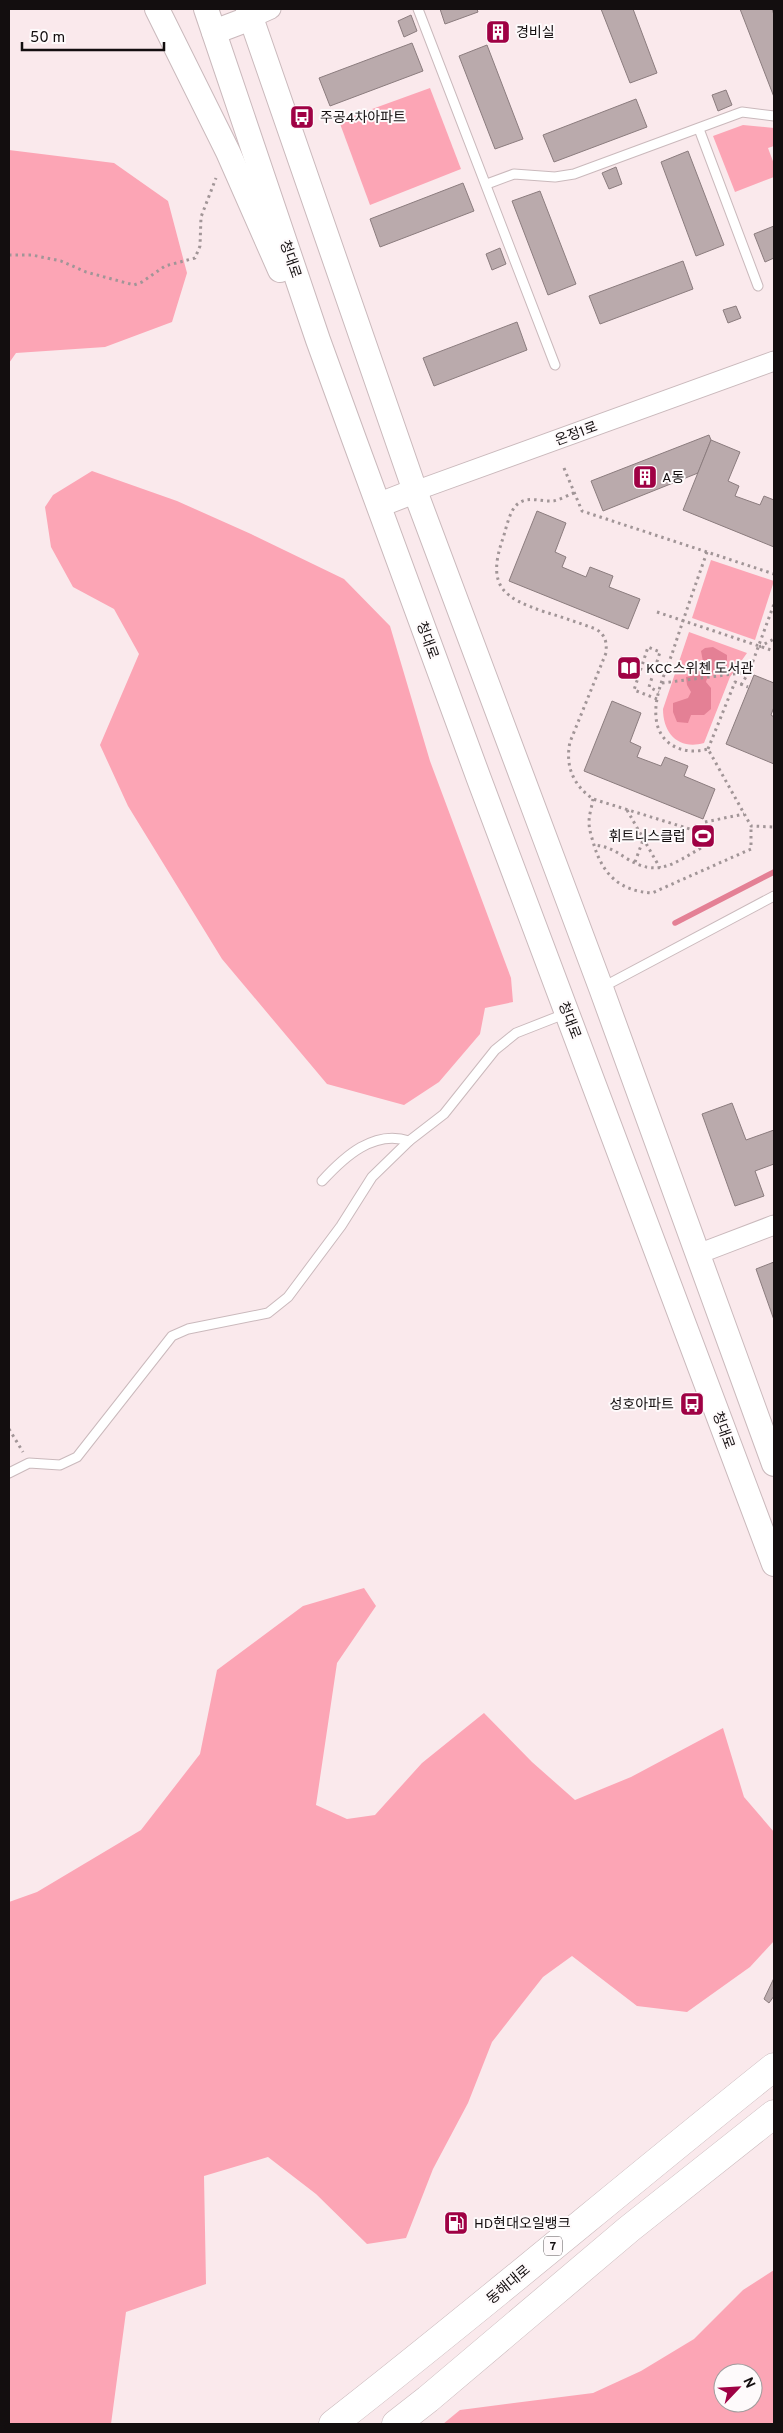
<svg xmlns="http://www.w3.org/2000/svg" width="783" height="2433" viewBox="0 0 783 2433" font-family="Overpass,'Noto Sans KR',sans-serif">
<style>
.green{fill:#fca5b5;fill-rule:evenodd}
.water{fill:#e48095}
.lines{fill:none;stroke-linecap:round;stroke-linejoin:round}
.stream{stroke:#e48095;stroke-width:5.5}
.building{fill:#baaaac;stroke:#8b7c7e}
.service-casing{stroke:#cab9bc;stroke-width:11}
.minor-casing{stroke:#cab9bc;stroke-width:21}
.tertiary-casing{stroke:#cab9bc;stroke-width:26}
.primary-casing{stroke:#cab9bc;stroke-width:29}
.path{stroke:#a19597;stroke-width:3;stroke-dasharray:2.5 4;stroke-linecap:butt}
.service{stroke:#fff;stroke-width:9}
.minor{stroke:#fff;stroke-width:19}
.tertiary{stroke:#fff;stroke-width:24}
.primary{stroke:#fff;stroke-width:28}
.labels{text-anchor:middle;stroke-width:4;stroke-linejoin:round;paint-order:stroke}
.shield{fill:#fefafb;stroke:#5a5556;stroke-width:1}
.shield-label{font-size:12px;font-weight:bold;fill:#130e0f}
.poi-label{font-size:14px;fill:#130e0f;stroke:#fefafb;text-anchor:start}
.street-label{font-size:14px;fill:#130e0f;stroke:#fefafb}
</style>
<rect width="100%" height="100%" fill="#fae9ec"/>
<g class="green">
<path d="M430 88 461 169 370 205 339 121Z"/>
<path d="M743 125 774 128V146L768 148 774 164V177L735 192 713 136Z"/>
<path d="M9 150 114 163 168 201 187 273 172 322 105 347 16 353 9 363Z"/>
<path d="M92 471 177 501 251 534 344 579 390 626 430 761 511 978 513 1002 485 1008 480 1034 439 1082 404 1105 327 1084 222 959 128 806 100 745 139 654 114 609 73 587 51 547 45 507 53 495Z"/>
<path d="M711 560 774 581 755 640 692 618Z"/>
<path d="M689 632 747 653 730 677 704 743C679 750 663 734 663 709Z"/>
<path d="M364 1588 376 1606 337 1663 316 1805 347 1819 375 1815 422 1763 484 1713 532 1762 575 1800 631 1777 723 1728 744 1797 774 1832V1941L750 1967 687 2012 637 2006 572 1956 543 1977 492 2042 468 2103 433 2169 406 2238 367 2244 316 2194 268 2157 204 2176 206 2284 126 2312 111 2424H9V1902L37 1892 141 1830 200 1754 217 1670 303 1606Z"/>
<path d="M774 2270V2424H443L460 2410 593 2393 641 2371 694 2339 743 2290ZM723 2373H753V2403H723Z"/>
</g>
<path class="water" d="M713 647 727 655V670C718 674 709 671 706 682L711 688V709L704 715H691L688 723 677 722 673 712V703L688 698 691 692 687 685 686 677 696 675 704 667 701 651 705 648Z"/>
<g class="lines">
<path class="stream" d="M675 923 774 872"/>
</g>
<g class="building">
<path d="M440 9H477L478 12 445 24Z"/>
<path d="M601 9H633L657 73 630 83Z"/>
<path d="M740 9H772L774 15V97Z"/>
<path d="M411 15 417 31 404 37 398 21Z"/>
<path d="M502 21 508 37 494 43 488 27Z"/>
<path d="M412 43 423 71 330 106 319 78Z"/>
<path d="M487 45 523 139 495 149 459 56Z"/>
<path d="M726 90 732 105 718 111 712 95Z"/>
<path d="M636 99 647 127 554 162 543 135Z"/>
<path d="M688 151 724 245 696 256 661 162Z"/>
<path d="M616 167 622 184 609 189 602 173Z"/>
<path d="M463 183 474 211 380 247 370 219Z"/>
<path d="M540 191 576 284 548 295 512 201Z"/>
<path d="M774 226V258L765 262 754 234Z"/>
<path d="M500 248 506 264 492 270 486 254Z"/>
<path d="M683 261 693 289 600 324 589 296Z"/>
<path d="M736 306 741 318 728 323 723 310Z"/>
<path d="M517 322 527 350 434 386 423 358Z"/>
<path d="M709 435 711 440 698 473 603 511 591 481Z"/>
<path d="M711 440 740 452 728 481 739 486 735 496 760 505 764 496 774 500V547L683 510Z"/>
<path d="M537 511 566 523 555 552 566 557 562 567 586 577 590 567 613 576 609 587 640 599 628 629 509 581Z"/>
<path d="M754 675 774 683V707L771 715 774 717V764L726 744Z"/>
<path d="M612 701 641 713 630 742 641 747 637 757 661 766 665 757 688 766 684 776 715 789 703 819 584 771Z"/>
<path d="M732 1103 746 1140 774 1130V1164L755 1171 764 1196 735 1206 702 1114Z"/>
<path d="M774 1262V1320L756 1269Z"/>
<path d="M774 1978V1996L769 2003 764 1999Z"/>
</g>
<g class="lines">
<defs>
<g id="service">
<path d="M418 9 555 365"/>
<path d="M699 129 758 286"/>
<path d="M487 184 514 174 555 177 574 174 742 112 774 116"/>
<path d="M601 988 774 896"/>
<path d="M322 1181C344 1157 374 1129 409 1141"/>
<path d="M9 1473 29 1463 60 1465 77 1457 172 1336 188 1329 268 1313 288 1297 341 1226 372 1177 409 1141 444 1114 495 1050 516 1033 567 1013"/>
</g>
<g id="minor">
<path d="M251 18 271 9"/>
<path d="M415 491 774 361"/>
<path d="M698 1254 774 1225"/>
</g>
<g id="tertiary">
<path d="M157 9 228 152 280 270"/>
<path d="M206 9 318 340 354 439 479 779 774 1564"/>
<path d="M248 9 415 491 601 988 774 1464"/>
<path d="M214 32 251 18"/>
<path d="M379 505 415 491"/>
</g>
<g id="primary">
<path d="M333 2424C482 2308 626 2185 774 2067"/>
<path d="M396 2424 428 2399 629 2229 774 2114"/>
</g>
</defs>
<use href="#service" class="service-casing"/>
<use href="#minor" class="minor-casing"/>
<use href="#tertiary" class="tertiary-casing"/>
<use href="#primary" class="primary-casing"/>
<g class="path">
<path d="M9 255H32L61 261 86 272 134 285 142 282 165 266 195 258 200 246 201 217 216 178"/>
<path d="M564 468 582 511 774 574"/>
<path d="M574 493C568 495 560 500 553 501 542 502 529 496 519 503 509 509 506 531 502 541 487 587 504 598 545 612 562 617 579 623 596 629 605 635 607 641 606 653L570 742C565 766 573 785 593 799L693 830 701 848C673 864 657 878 626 858 615 851 607 846 594 845"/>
<path d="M707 552C695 586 683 620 672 654 665 673 654 696 656 717 658 745 684 756 708 749L751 826 774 827"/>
<path d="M657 612 774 651"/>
<path d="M759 647 774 639"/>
<path d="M662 683 749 672"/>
<path d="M741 685 749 672 774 604"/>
<path d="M657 699 634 690 648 647 660 652 649 687 659 692"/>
<path d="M708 749 735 682 748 687"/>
<path d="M593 799C592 806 589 815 589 822 589 830 592 838 594 845 603 875 620 891 652 893L751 849V826"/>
<path d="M627 810 660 868"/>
<path d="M705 822 744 814"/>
<path d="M635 862 643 840"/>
<path d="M9 1429 23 1452"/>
</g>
<use href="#service" class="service"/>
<use href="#minor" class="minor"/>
<use href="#tertiary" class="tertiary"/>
<use href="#primary" class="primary"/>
</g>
<defs>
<symbol id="building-square" viewBox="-11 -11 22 22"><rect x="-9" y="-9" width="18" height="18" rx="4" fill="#9f0144" stroke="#fefafb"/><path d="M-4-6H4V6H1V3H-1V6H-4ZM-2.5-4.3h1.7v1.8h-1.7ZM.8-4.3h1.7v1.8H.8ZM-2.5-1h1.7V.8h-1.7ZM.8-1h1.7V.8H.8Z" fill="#fff"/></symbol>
<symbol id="bus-square" viewBox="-11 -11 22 22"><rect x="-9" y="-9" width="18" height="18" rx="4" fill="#9f0144" stroke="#fefafb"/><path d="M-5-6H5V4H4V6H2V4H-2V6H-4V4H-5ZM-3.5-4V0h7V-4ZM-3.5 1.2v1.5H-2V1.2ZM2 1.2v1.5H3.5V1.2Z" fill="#fff"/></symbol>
<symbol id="library-square" viewBox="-11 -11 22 22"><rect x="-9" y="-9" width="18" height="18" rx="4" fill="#9f0144" stroke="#fefafb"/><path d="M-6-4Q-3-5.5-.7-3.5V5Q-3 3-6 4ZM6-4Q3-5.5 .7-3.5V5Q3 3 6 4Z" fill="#fff"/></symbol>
<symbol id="stadium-square" viewBox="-11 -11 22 22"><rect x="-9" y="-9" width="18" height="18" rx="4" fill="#9f0144" stroke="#fefafb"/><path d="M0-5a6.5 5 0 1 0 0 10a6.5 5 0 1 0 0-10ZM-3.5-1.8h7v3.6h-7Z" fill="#fff"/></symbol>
<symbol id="fuel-square" viewBox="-11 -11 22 22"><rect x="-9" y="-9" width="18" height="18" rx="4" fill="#9f0144" stroke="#fefafb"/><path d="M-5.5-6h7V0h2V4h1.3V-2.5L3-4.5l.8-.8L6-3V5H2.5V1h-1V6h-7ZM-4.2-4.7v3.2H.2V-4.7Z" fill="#fff"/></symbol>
</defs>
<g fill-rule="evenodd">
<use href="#building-square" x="484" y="18" width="28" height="28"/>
<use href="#bus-square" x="288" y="103" width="28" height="28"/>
<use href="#building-square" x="631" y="463" width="28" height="28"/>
<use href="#library-square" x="615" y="654" width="28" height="28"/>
<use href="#stadium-square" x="689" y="822" width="28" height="28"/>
<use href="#bus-square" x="678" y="1390" width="28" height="28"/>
<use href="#fuel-square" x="442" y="2209" width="28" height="28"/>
</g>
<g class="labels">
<rect class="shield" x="544" y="2236.5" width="18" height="19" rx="4"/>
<g class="shield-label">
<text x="553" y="2250">7</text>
</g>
<g class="poi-label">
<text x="516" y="37">경비실</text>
<text x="320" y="122">주공4차아파트</text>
<text x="662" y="482">A동</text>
<text x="646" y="673">KCC스위첸 도서관</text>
<text x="686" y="841" text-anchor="end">휘트니스클럽</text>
<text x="674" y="1409" text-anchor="end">성호아파트</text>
<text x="474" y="2228">HD현대오일뱅크</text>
</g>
<g class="street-label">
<text transform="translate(291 259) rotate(71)" y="5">청대로</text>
<text transform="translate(576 433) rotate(-20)" y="5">온정1로</text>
<text transform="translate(428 640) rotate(70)" y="5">청대로</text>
<text transform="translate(570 1020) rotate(69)" y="5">청대로</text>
<text transform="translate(724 1430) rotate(70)" y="5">청대로</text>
<text transform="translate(508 2284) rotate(-40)" y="5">동해대로</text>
</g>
</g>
<rect width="783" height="2433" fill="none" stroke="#130e0f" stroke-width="20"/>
<g transform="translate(738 2388) rotate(65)"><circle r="24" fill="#fefafb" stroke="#a09c9d"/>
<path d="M0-4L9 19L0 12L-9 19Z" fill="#9f0144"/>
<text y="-8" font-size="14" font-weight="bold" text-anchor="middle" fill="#130e0f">N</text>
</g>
<path d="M22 42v8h142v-8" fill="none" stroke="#130e0f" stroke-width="2.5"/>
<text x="30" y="42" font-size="15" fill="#130e0f" stroke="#fefafb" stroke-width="4" paint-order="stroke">50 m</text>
</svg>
